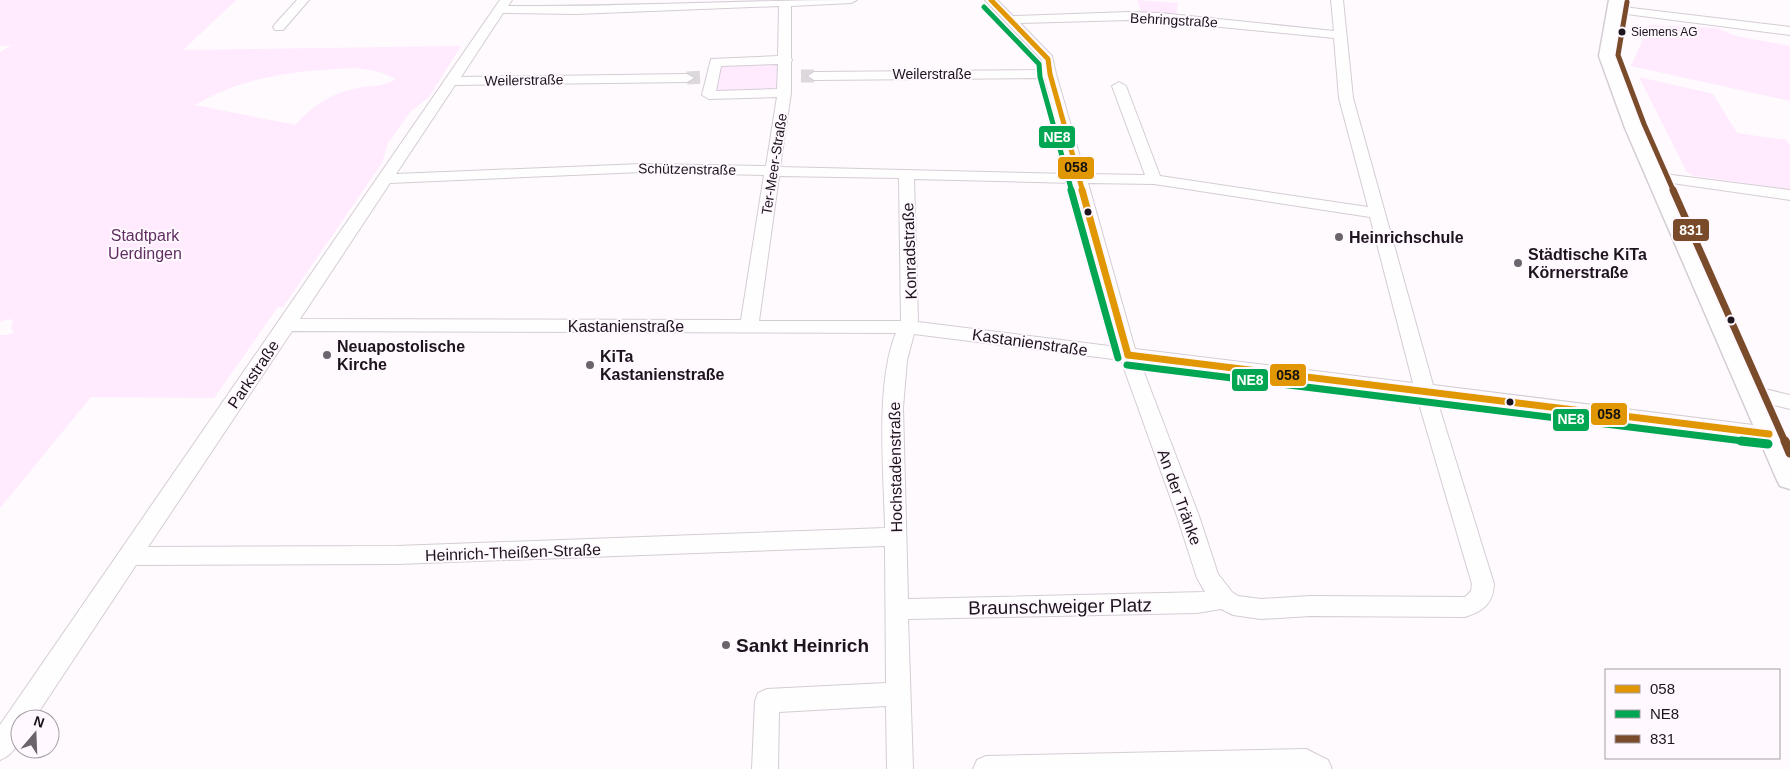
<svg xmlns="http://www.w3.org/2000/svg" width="1790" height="769" viewBox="0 0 1790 769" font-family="Helvetica,sans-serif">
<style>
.green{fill:#ffeafe;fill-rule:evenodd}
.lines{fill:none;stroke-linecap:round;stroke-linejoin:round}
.street-tunnel{stroke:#dcd8dc;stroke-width:13;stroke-dasharray:13 7;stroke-linecap:butt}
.street-casing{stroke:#d4cdd4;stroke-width:2}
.secondary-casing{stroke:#d4cdd4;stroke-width:3}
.street{fill:#fffeff;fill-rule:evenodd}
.secondary{fill:#fffeff;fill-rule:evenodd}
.bus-1-far1-casing{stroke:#fff9ff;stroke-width:8}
.bus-1-casing{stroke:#fff9ff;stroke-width:11}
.bus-2-far2-casing{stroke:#fff9ff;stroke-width:8}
.bus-2-far1-casing{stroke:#fff9ff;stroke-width:11}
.bus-2-casing{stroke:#fff9ff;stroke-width:13}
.bus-3-far2-casing{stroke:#fff9ff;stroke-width:8}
.bus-3-far1-casing{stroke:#fff9ff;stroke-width:11}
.bus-3-casing{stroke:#fff9ff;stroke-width:13}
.bus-1-far1{stroke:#e19703;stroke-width:5}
.bus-1{stroke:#e19703;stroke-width:7}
.bus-2-far2{stroke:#00a651;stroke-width:5}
.bus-2-far1{stroke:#00a651;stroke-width:7}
.bus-2{stroke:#00a651;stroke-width:9}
.bus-3-far2{stroke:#7a4b2a;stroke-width:5}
.bus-3-far1{stroke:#7a4b2a;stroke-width:7}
.bus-3{stroke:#7a4b2a;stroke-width:9}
.bus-dot{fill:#1e141e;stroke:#fff9ff;stroke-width:2}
.poi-dot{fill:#6c646c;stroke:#fff9ff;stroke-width:2}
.labels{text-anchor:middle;stroke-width:4;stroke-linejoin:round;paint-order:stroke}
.far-bus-label{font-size:12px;fill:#1e141e;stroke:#fff9ff;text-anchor:start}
.far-street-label{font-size:14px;fill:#1e141e;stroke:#fff9ff}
.park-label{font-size:16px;fill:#602f62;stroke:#fff9ff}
.poi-label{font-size:16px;font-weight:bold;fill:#1e141e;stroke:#fff9ff;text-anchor:start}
.street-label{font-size:16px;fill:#1e141e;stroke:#fff9ff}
.near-street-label{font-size:19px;fill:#1e141e;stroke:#fff9ff}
.near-poi-label{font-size:19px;font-weight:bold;fill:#1e141e;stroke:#fff9ff;text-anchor:start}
.line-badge{stroke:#fff9ff;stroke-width:2}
.badge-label{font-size:14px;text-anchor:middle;font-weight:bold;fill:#fff}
.pale-badge-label{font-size:14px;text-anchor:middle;font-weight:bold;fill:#111}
</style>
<rect width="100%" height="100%" fill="#fefafe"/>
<g class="green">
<path d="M0 0H236L183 50 461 46 429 97 411 111 388 143 382 163 283 307H278L214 398 91 397 0 508V335H7L15 332 11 329 13 320 8 319 0 322V52L12 45 0 46ZM358 68 380 72 396 79C386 87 371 85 358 88 333 92 312 106 295 125L195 105C245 75 301 70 358 68Z"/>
<path d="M1137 0 1178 3 1176 16 1143 15Z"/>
<path d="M1649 25 1717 28 1736 36 1790 46V101L1631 66Z"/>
<path d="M781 62 779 91 715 92 720 63Z"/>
<path d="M1639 77 1713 94 1737 133 1786 140 1790 146V189L1694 176 1687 172Z"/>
</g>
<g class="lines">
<g class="street-tunnel">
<path d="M801 76H814"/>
<path d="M687 78 704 77"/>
</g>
<defs>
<g id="street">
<path d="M297 0H309L283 30H275L273 27 275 24Z"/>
<path d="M500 0H512L508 6C624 7 740 0 857 0L851 3 791 6V58L792 60 791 62V93L780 167 1070 174 1045 78 814 80 808 76 814 72 1043 70 1042 60 985 0H997L1013 16 1129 12 1160 13 1334 31 1331 0H1343L1353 98 1433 385 1769 427 1776 429 1779 434 1776 439 1769 441 1437 400 1494 584C1493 604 1483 611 1465 617L1311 616 1261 619 1233 615 1221 609 1197 613 908 619 913 769H887L886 706 779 712 778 769H752L755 701 758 693 767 689 886 683 885 546 397 564 136 565 34 719H20C20 738 19 752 0 760V725ZM779 6 778 56 711 59 702 95 709 99 777 97 766 166 642 164 396 174 455 85 687 82 694 78 687 74 461 77 503 13 576 14ZM1129 20 1160 21 1334 38 1339 98 1368 207 1160 176 1126 86 1119 82 1112 86 1145 175 1085 174 1056 74 1052 56 1020 23ZM778 64 777 89 716 91 721 66ZM642 172 764 175 741 320 300 319 390 183ZM779 176 899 178 901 321H759ZM914 179 1073 183 1117 347 918 322ZM1088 183 1154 184 1370 217 1413 383 1135 349ZM292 331 896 333C875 383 884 473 885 528L397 546 148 547ZM914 334 1121 360 1177 516 1197 578 1205 592 908 599 903 408 907 360ZM1140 362 1417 397 1472 584 1471 591 1465 597 1311 596 1261 599 1238 596 1232 592 1218 574 1199 516Z"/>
<path d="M1615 6 1790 27V35L1611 12 1609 10 1611 8Z"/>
<path d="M1656 173 1790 190V200L1651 180 1649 177 1651 174Z"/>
<path d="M1752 386 1790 395V409L1745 398 1743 393 1745 388Z"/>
<path d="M1306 749 1328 760 1332 769H973L977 760 986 756Z"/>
</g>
<path id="secondary" d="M1609 0H1625L1617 56 1645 128 1790 447V489L1780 486 1776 478 1625 128 1599 56Z"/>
</defs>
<use href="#street" class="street-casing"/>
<use href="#secondary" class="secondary-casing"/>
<use href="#street" class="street"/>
<use href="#secondary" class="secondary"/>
<defs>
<path id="bus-1-far1" d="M991 0 1048 59 1050 74 1083 192"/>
<g id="bus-1">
<path d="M1082 190 1128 355"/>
<path d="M1128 355 1769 434"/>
</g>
<path id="bus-2-far2" d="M984 7 1039 64 1040 77 1072 192"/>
<g id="bus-2-far1">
<path d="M1071 190 1118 358"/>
<path d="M1127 365 1751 442"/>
</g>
<path id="bus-2" d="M1741 441 1768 444"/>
<path id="bus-3-far2" d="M1627 2 1618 55 1644 124 1674 192"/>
<path id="bus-3-far1" d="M1673 190 1785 442"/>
<path id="bus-3" d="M1785 441 1790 453"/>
</defs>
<use href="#bus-1-far1" class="bus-1-far1-casing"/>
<use href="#bus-1" class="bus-1-casing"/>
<use href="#bus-2-far2" class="bus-2-far2-casing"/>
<use href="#bus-2-far1" class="bus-2-far1-casing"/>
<use href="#bus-2" class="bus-2-casing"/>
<use href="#bus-3-far2" class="bus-3-far2-casing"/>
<use href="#bus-3-far1" class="bus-3-far1-casing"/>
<use href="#bus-3" class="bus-3-casing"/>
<use href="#bus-1-far1" class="bus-1-far1"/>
<use href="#bus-1" class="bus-1"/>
<use href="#bus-2-far2" class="bus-2-far2"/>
<use href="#bus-2-far1" class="bus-2-far1"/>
<use href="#bus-2" class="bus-2"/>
<use href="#bus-3-far2" class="bus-3-far2"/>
<use href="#bus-3-far1" class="bus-3-far1"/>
<use href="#bus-3" class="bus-3"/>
</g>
<g class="bus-dot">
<circle cx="1622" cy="32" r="4.5"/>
<circle cx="1088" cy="212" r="4.5"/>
<circle cx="1731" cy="320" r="4.5"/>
<circle cx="1510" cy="402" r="4.5"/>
</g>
<g class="poi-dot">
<circle cx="1339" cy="237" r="5"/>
<circle cx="1518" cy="263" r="5"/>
<circle cx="327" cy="355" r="5"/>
<circle cx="590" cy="365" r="5"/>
<circle cx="726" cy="645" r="5"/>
</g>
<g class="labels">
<g class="far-bus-label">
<text x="1631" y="36">Siemens AG</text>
</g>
<g class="far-street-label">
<text transform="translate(1174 20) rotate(3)" y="5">Behringstraße</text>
<text x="932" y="79">Weilerstraße</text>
<text transform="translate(524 80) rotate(-1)" y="5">Weilerstraße</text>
<text transform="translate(774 164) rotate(-81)" y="5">Ter-Meer-Straße</text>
<text transform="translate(687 169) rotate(1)" y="5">Schützenstraße</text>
</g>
<g class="park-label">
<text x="145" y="241">Stadtpark<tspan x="145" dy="18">Uerdingen</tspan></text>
</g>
<g class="poi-label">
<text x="1349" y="243">Heinrichschule</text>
<text x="1528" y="260">Städtische KiTa<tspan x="1528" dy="18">Körnerstraße</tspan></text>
<text x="337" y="352">Neuapostolische<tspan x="337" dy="18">Kirche</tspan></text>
<text x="600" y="362">KiTa<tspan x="600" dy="18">Kastanienstraße</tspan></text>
</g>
<g class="street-label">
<text transform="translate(909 251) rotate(-92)" y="6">Konradstraße</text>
<text x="626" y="332">Kastanienstraße</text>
<text transform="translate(1030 342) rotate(8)" y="6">Kastanienstraße</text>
<text transform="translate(253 374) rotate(-56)" y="6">Parkstraße</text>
<text transform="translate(895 467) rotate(-91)" y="6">Hochstadenstraße</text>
<text transform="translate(1180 497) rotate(70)" y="6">An der Tränke</text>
<text transform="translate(513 552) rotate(-2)" y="6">Heinrich-Theißen-Straße</text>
</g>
<g class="near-street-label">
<text transform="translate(1060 606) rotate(-1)" y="7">Braunschweiger Platz</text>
</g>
<g class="near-poi-label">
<text x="736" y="652">Sankt Heinrich</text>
</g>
</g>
<g class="line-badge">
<rect x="1038" y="125" width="38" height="24" rx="5" fill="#00a651"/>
<rect x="1057" y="156" width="38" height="24" rx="5" fill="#e19703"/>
<rect x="1672" y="218" width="38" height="24" rx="5" fill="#7a4b2a"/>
<rect x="1269" y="363" width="38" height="24" rx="5" fill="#e19703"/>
<rect x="1231" y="368" width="38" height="24" rx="5" fill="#00a651"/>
<rect x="1590" y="402" width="38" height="24" rx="5" fill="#e19703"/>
<rect x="1552" y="408" width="38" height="24" rx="5" fill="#00a651"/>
</g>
<g class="badge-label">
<text x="1057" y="142">NE8</text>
<text x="1691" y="235">831</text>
<text x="1250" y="385">NE8</text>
<text x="1571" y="424">NE8</text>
</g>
<g class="pale-badge-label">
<text x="1076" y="172">058</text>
<text x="1288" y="380">058</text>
<text x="1609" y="419">058</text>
</g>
<rect x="1605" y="669" width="175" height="90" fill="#fff9ff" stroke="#a59da5"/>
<rect x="1615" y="685" width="25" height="8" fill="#e19703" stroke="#a59da5"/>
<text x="1650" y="694" font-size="15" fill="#1e141e">058</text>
<rect x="1615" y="710" width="25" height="8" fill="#00a651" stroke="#a59da5"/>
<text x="1650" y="719" font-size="15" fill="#1e141e">NE8</text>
<rect x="1615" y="735" width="25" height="8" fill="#7a4b2a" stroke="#a59da5"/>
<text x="1650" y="744" font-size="15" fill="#1e141e">831</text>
<g transform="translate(35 734) rotate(19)"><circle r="24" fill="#fff9ff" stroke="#a59da5"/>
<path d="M0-4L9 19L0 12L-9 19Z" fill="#6c646c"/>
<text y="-8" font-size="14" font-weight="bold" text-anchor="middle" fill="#1e141e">N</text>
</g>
</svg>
